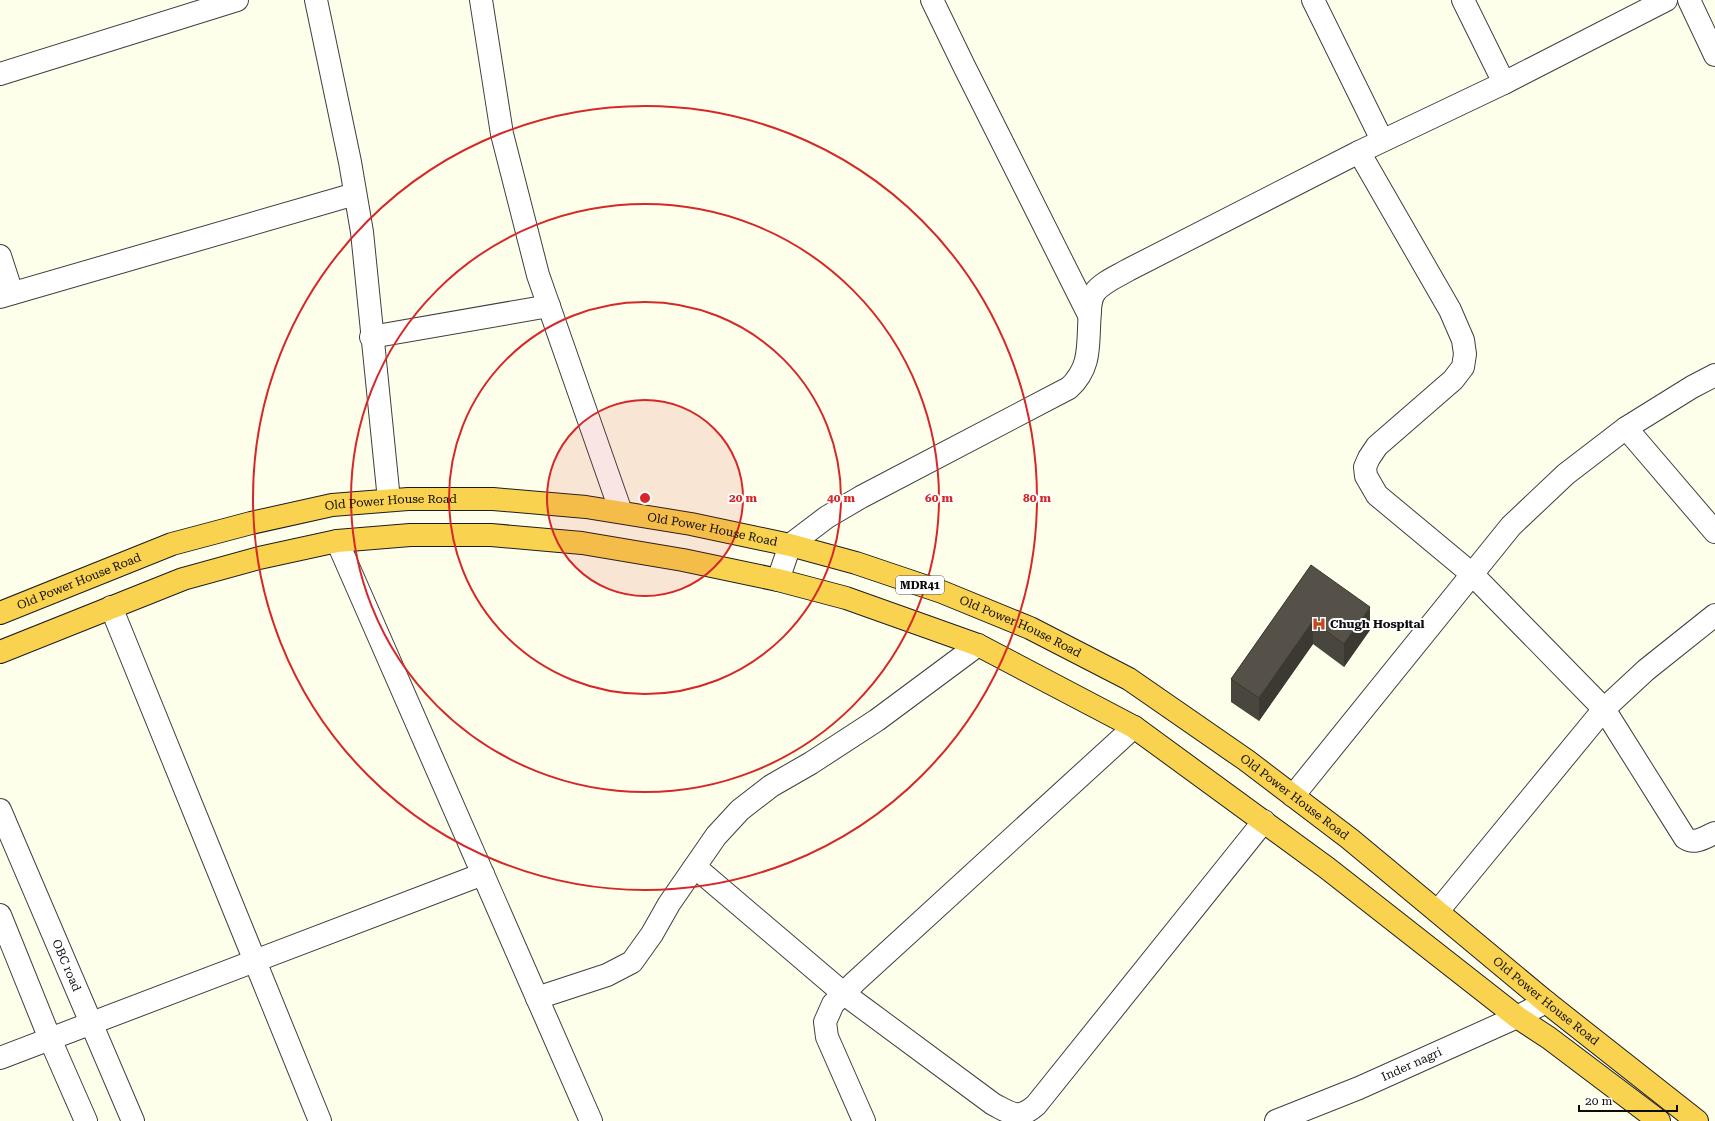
<svg xmlns="http://www.w3.org/2000/svg" width="1715" height="1121" viewBox="0 0 1715 1121" font-family="'Roboto Serif',serif">
<style>
.lines{fill:none;stroke-linecap:round;stroke-linejoin:round}
.street-casing{stroke:#3f3f3f;stroke-width:24}
.highway-casing{stroke:#1d1d1d;stroke-width:24}
.street{stroke:#fff;stroke-width:22}
.highway{stroke:#f9d24f;stroke-width:22}
.wall{fill:#49463e}
.shaded-wall{fill:#3c3932}
.building{fill:#555148;stroke:#3c3932}
.ring{fill:none;stroke:#d62828;stroke-width:2}
.labels{text-anchor:middle;stroke-width:4;stroke-linejoin:round;paint-order:stroke}
.shield{fill:#fff;stroke:#555;stroke-width:1}
.shield-label{font-size:11px;font-weight:bold;fill:#0c0c0c}
.street-label{font-size:12px;fill:#0c0c0c;stroke:#fff}
.poi-label{font-size:12px;font-weight:bold;fill:#0c0c0c;stroke:#fff;text-anchor:start}
.centre{fill:#d62828;stroke:#fff;stroke-width:2}
.ring-label{font-size:12px;text-anchor:middle;font-weight:bold;fill:#d62828;stroke:#fff;stroke-width:4;stroke-linejoin:round;paint-order:stroke}
</style>
<rect width="100%" height="100%" fill="#fdffeb"/>
<g class="lines">
<defs>
<g id="street">
<path d="M316 0 350 162 362 232 389 500"/>
<path d="M481 0 502 134 538 275 621 512"/>
<path d="M932 0 964 66 1089 315"/>
<path d="M1313 0 1382 140"/>
<path d="M1463 0 1504 83 1359 152 1450 310 1463 340 1465 354 1463 367 1453 380 1377 446 1369 458 1365 467 1366 476 1377 495 1472 574 1604 709 1685 838C1695 845 1705 837 1715 833"/>
<path d="M1689 0 1715 55"/>
<path d="M0 74 237 0"/>
<path d="M1504 83 1666 0"/>
<path d="M0 256 12 293"/>
<path d="M0 297 355 194"/>
<path d="M371 337 549 306"/>
<path d="M1626 428 1715 532"/>
<path d="M337 541 591 1121"/>
<path d="M778 580 790 545 827 517 861 497 1069 388C1093 366 1087 342 1090 312 1090 305 1091 298 1095 292 1103 282 1118 276 1128 270L1359 152"/>
<path d="M111 607 320 1121"/>
<path d="M1293 796 1511 526 1566 474 1626 428 1692 387 1715 375"/>
<path id="s1" d="M0 810 133 1121"/>
<path d="M695 867 843 993 993 1104C1011 1113 1018 1121 1036 1105L1264 821"/>
<path d="M1438 911 1604 709 1646 670 1715 615"/>
<path d="M0 915 50 1039 86 1121"/>
<path d="M537 998 607 975 632 962 652 934 669 904 716 836 740 810 771 786 811 763 877 720 978 645"/>
<path d="M0 1058 483 874"/>
<path d="M864 1121 827 1037 825 1022 833 1004 855 982 1134 727"/>
<path id="s2" d="M1276 1121 1359 1088 1517 1017 1546 1002"/>
</g>
<g id="highway">
<path id="s3" d="M0 613 172 544 251 523 332 505 408 499H493L586 507 691 524 790 545 856 563 942 592 1030 628 1129 679 1246 760 1350 839 1546 1002 1697 1121"/>
<path d="M0 652 183 579 259 558 337 541 410 535H491L582 543 683 560 778 580 846 598 978 645 1134 727 1327 868 1517 1017 1549 1038 1659 1121"/>
</g>
</defs>
<use href="#street" class="street-casing"/>
<use href="#highway" class="highway-casing"/>
<use href="#street" class="street"/>
<use href="#highway" class="highway"/>
</g>
<path class="wall" d="M1311 565 1370 630 1344 667 1313 644 1259 721 1231 702V679Z"/>
<g class="shaded-wall">
<path d="M1370 607V630L1344 667V644Z"/>
<path d="M1313 621V644L1259 721V698Z"/>
</g>
<path class="building" d="M1311 565 1370 607 1344 644 1313 621 1259 698 1231 679Z"/>
<circle cx="645" cy="498" r="98" fill="#d62828" fill-opacity=".12"/>
<g class="ring">
<circle cx="645" cy="498" r="98"/>
<circle cx="645" cy="498" r="196"/>
<circle cx="645" cy="498" r="294"/>
<circle cx="645" cy="498" r="392"/>
</g>
<defs>
<symbol id="hospital-bare" viewBox="-9 -9 18 18"><path d="M-5-5h3v3.5h4V-5h3V5h-3V1.5h-4V5h-3Z" fill="#c04a20" stroke="#fff" stroke-width="2.5" paint-order="stroke"/></symbol>
</defs>
<g fill-rule="evenodd">
<use href="#hospital-bare" x="1309" y="614" width="20" height="20"/>
</g>
<g class="labels">
<rect class="shield" x="896" y="576" width="48" height="18" rx="3"/>
<g class="shield-label">
<text x="920" y="589">MDR41</text>
</g>
<g class="street-label">
<text dy="4" stroke="none"><textPath href="#s3" startOffset="409">Old Power House Road</textPath></text>
<text dy="4" stroke="none"><textPath href="#s3" startOffset="733">Old Power House Road</textPath></text>
<text dy="4" stroke="none"><textPath href="#s3" startOffset="85">Old Power House Road</textPath></text>
<text dy="4" stroke="none"><textPath href="#s3" startOffset="1057">Old Power House Road</textPath></text>
<text dy="4" stroke="none"><textPath href="#s3" startOffset="1381">Old Power House Road</textPath></text>
<text dy="4" stroke="none"><textPath href="#s1" startOffset="169">OBC road</textPath></text>
<text dy="4" stroke="none"><textPath href="#s3" startOffset="1705">Old Power House Road</textPath></text>
<text dy="4" stroke="none"><textPath href="#s2" startOffset="147">Inder nagri</textPath></text>
</g>
<g class="poi-label">
<text x="1330" y="628">Chugh Hospital</text>
</g>
</g>
<circle cx="645" cy="498" r="6" class="centre"/>
<g class="ring-label">
<text x="743" y="502">20 m</text>
<text x="841" y="502">40 m</text>
<text x="939" y="502">60 m</text>
<text x="1037" y="502">80 m</text>
</g>
<path d="M1579 1105v6h98v-6" fill="none" stroke="#0c0c0c" stroke-width="2"/>
<text x="1585" y="1105" font-size="12" fill="#0c0c0c" stroke="#ffffff" stroke-width="3" paint-order="stroke">20 m</text>
</svg>
